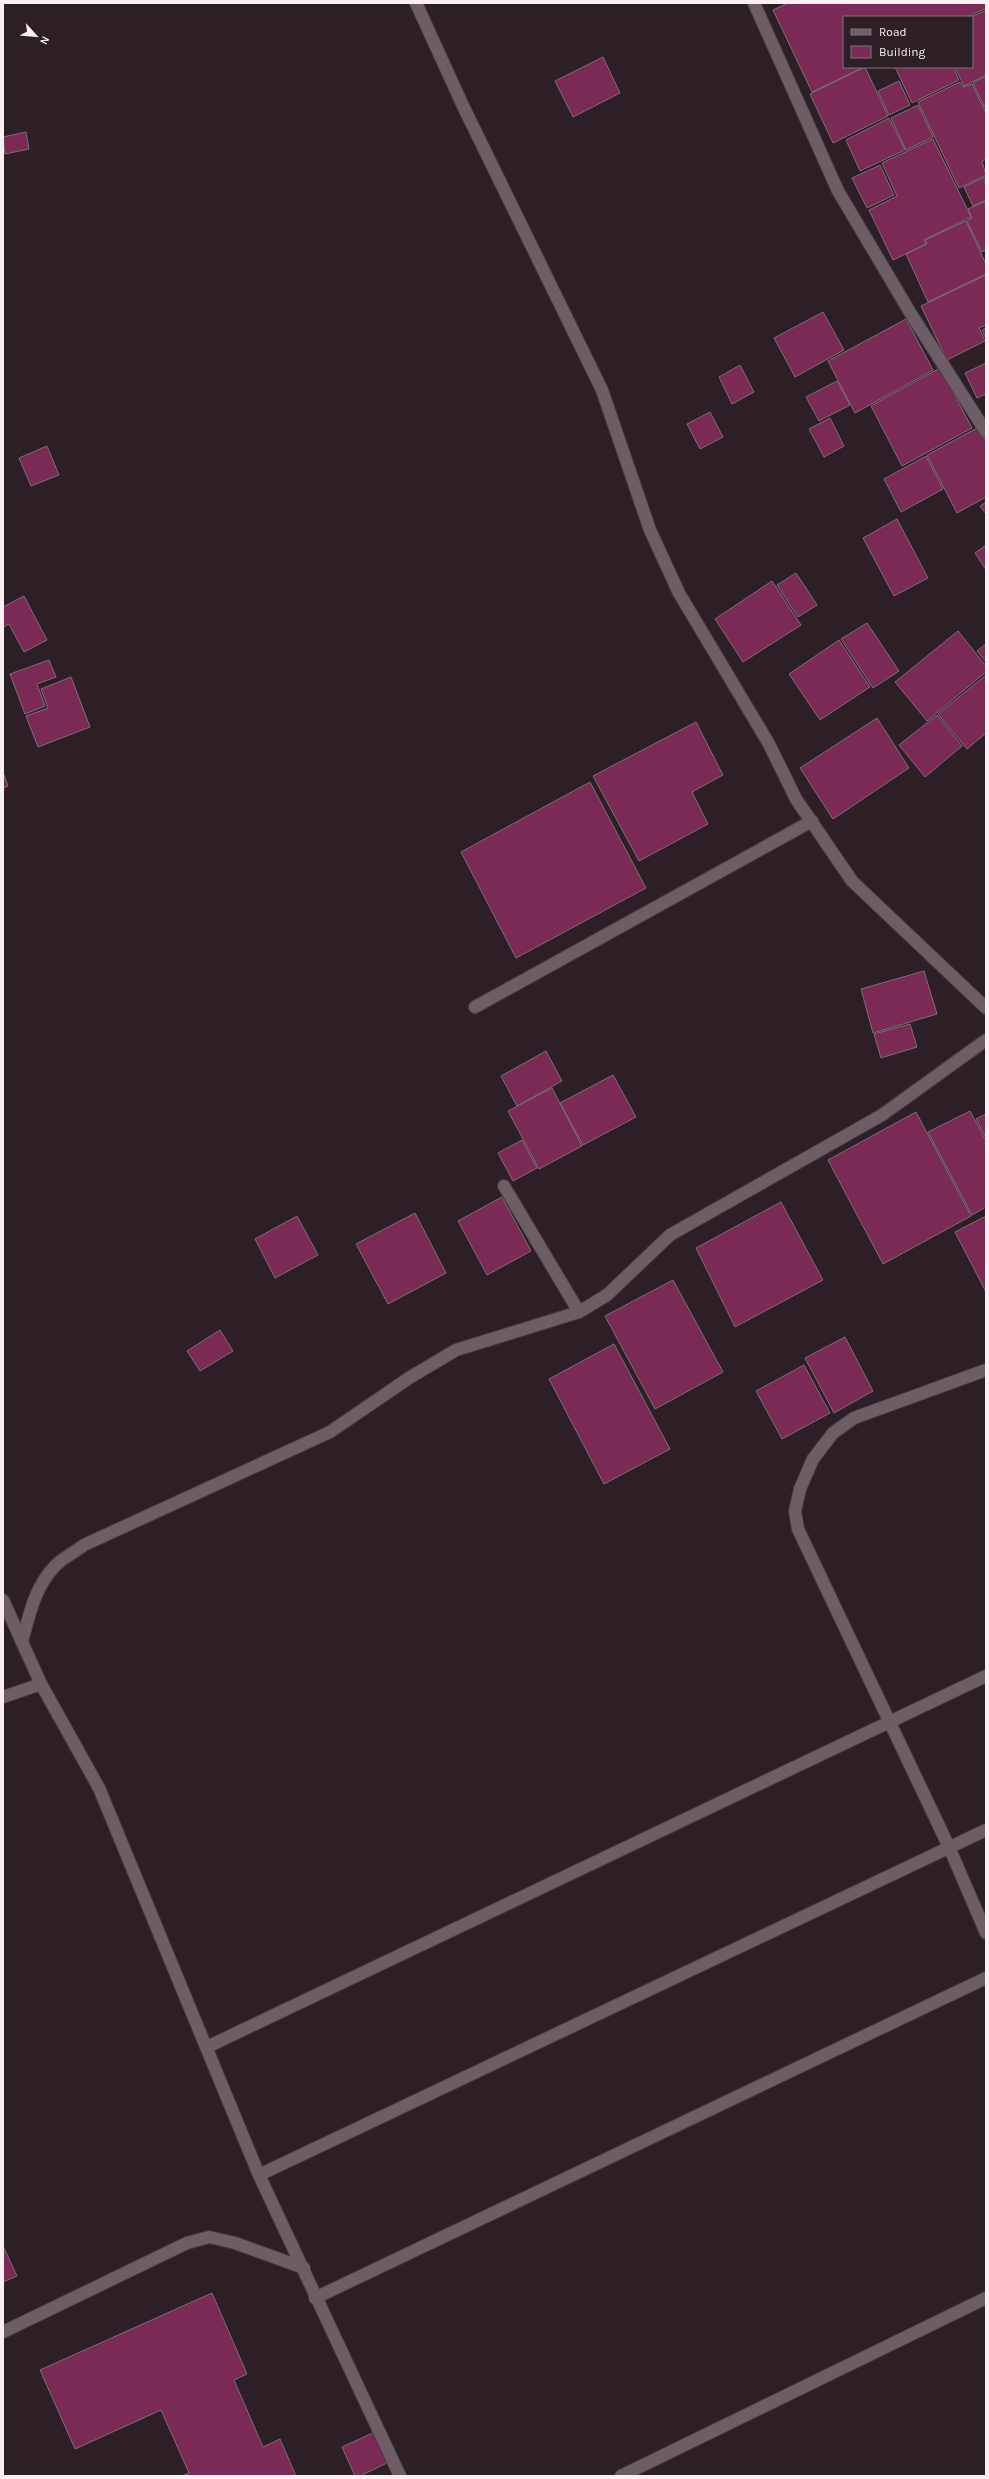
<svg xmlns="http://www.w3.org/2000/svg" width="989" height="2479" viewBox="0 0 989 2479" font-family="Karla,sans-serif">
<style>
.building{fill:#7b2955;stroke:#7d6e74}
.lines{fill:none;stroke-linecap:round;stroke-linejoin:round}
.minor-casing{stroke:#463d41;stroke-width:14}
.minor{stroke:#6d5e65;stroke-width:12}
</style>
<rect width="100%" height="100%" fill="#2c2026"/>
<g class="building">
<path d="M788 3H986V8L967 17H844V67H864L812 92 773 10Z"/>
<path d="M986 10V75L964 86 955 67H972L971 17Z"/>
<path d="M603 57 620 93 573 117 555 81Z"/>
<path d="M865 67 888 116 833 143 810 94Z"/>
<path d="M895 67H953L959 80 912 103Z"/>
<path d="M986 76V110L973 83Z"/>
<path d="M899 81 910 105 889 115 878 91Z"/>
<path d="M960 82 963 87 972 84 986 113V159L982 161 986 175 959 188 918 102Z"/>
<path d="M918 105 933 137 906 150 891 118Z"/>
<path d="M889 118 905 150 860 171 846 140Z"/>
<path d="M26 132 29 149 5 154 3 137Z"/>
<path d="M933 139 971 217 924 240 926 244 893 260 869 210 897 196 882 163Z"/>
<path d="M880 165 894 195 867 208 852 178Z"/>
<path d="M985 177 986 200 973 206 964 187Z"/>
<path d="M986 201V250L982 252 967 221 972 218 968 209Z"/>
<path d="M966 221 986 264V274L928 302 906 254 927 244 925 240Z"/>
<path d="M986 275V325L979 328 985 341 947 360 921 306Z"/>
<path d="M823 312 844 350 795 377 774 338Z"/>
<path d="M906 319 933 370 855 413 828 361Z"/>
<path d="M986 328V339L982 330Z"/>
<path d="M986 363V394L977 398 965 373Z"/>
<path d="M740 365 754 392 732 404 719 377Z"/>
<path d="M940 368 972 428 902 466 871 406Z"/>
<path d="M837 381 850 405 819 421 806 397Z"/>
<path d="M710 412 723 437 700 449 687 424Z"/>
<path d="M830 418 844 446 824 457 809 429Z"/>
<path d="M979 427 986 441V497L957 513 927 455Z"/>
<path d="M47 446 59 475 31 486 19 458Z"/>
<path d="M926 456 943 489 901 512 884 479Z"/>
<path d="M986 502V514L980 506Z"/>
<path d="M897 519 928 578 894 596 863 538Z"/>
<path d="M986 545V570L975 553Z"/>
<path d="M796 573 817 605 798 617 777 585Z"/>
<path d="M772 581 801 625 743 662 715 619Z"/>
<path d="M24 596 47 640 24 652 9 624 3 627V607Z"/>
<path d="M867 623 899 671 873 688 841 639Z"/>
<path d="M958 631 986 666V672L927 721 895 682Z"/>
<path d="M839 640 870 687 820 720 789 674Z"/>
<path d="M986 644V662L977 651Z"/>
<path d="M49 660 56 677 37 684 45 706 25 714 10 674Z"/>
<path d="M986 675V733L967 749 938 714Z"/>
<path d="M71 677 90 727 38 747 26 716 48 708 41 689Z"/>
<path d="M937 715 962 746 925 777 899 745Z"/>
<path d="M877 718 909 768 833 819 800 768Z"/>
<path d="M696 722 723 775 692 792 708 824 639 861 593 776Z"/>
<path d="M3 772 8 786 3 788Z"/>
<path d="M590 782 646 888 516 958 461 852Z"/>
<path d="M924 971 937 1014 873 1033 861 989Z"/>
<path d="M910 1024 917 1047 881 1058 874 1034Z"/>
<path d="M546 1051 562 1081 517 1106 501 1076Z"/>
<path d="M613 1075 636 1117 583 1145 560 1103Z"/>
<path d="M552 1088 582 1146 539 1169 508 1111Z"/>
<path d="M970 1111 986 1141V1207L972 1215 928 1132Z"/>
<path d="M916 1112 971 1216 883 1264 828 1160Z"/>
<path d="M986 1114V1138L976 1119Z"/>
<path d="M522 1140 537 1168 513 1181 498 1153Z"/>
<path d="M502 1197 531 1251 487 1275 458 1221Z"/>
<path d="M781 1202 823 1280 735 1327 696 1248Z"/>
<path d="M415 1213 446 1273 388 1304 356 1244Z"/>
<path d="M297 1216 318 1255 275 1278 255 1239Z"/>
<path d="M986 1216V1292L955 1232Z"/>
<path d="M673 1280 723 1372 655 1409 605 1316Z"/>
<path d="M220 1330 233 1351 200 1371 187 1351Z"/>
<path d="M845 1337 873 1391 834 1413 805 1358Z"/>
<path d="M614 1344 670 1449 604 1484 549 1379Z"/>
<path d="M804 1365 830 1413 782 1439 756 1391Z"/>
<path d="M3 2246 17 2276 3 2282Z"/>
<path d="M212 2293 247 2374 234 2380 263 2447 280 2439 296 2476H182L189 2473 161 2410 75 2449 40 2370Z"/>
<path d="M375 2432 389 2462 360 2476H355L342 2447Z"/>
</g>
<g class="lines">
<defs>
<g id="minor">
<path d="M416 3 464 108 602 390 650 530 679 593 769 744 796 799 852 881 986 1008"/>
<path d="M754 3 838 191 911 314 986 432"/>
<path d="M475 1007 812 821"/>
<path d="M504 1186 579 1312"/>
<path d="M986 1370 854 1418 833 1433 813 1459 800 1489 795 1511 798 1529 949 1847 986 1933"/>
<path d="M3 1600 41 1684 99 1788 259 2175 400 2476"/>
<path d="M22 1642C29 1615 35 1586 56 1565 63 1558 75 1552 84 1545L330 1432 409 1378 456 1350 579 1312 607 1295 670 1235 882 1115 986 1040"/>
<path d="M3 1697 41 1684"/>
<path d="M207 2047 986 1676"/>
<path d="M259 2175 986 1830"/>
<path d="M315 2298 986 1978"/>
<path d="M3 2332 187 2243 209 2237 235 2243 304 2268"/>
<path d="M621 2476 986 2298"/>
</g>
</defs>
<use href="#minor" class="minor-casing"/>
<use href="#minor" class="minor"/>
</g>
<rect width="989" height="2479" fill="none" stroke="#f8f0f3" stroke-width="8"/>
<rect x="843" y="16" width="130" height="52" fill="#2c2026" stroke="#7e7378"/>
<rect x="851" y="29" width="20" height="6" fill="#6d5e65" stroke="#7e7378"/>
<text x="879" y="36" font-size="12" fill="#f8f0f3">Road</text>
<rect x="851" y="46" width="20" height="12" fill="#7b2955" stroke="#7e7378"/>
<text x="879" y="56" font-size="12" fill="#f8f0f3">Building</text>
<g transform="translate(36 36) rotate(117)" stroke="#2c2026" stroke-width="3" paint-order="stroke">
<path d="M0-3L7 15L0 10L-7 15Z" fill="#f8f0f3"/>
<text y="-6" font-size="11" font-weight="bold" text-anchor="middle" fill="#f8f0f3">N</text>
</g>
</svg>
